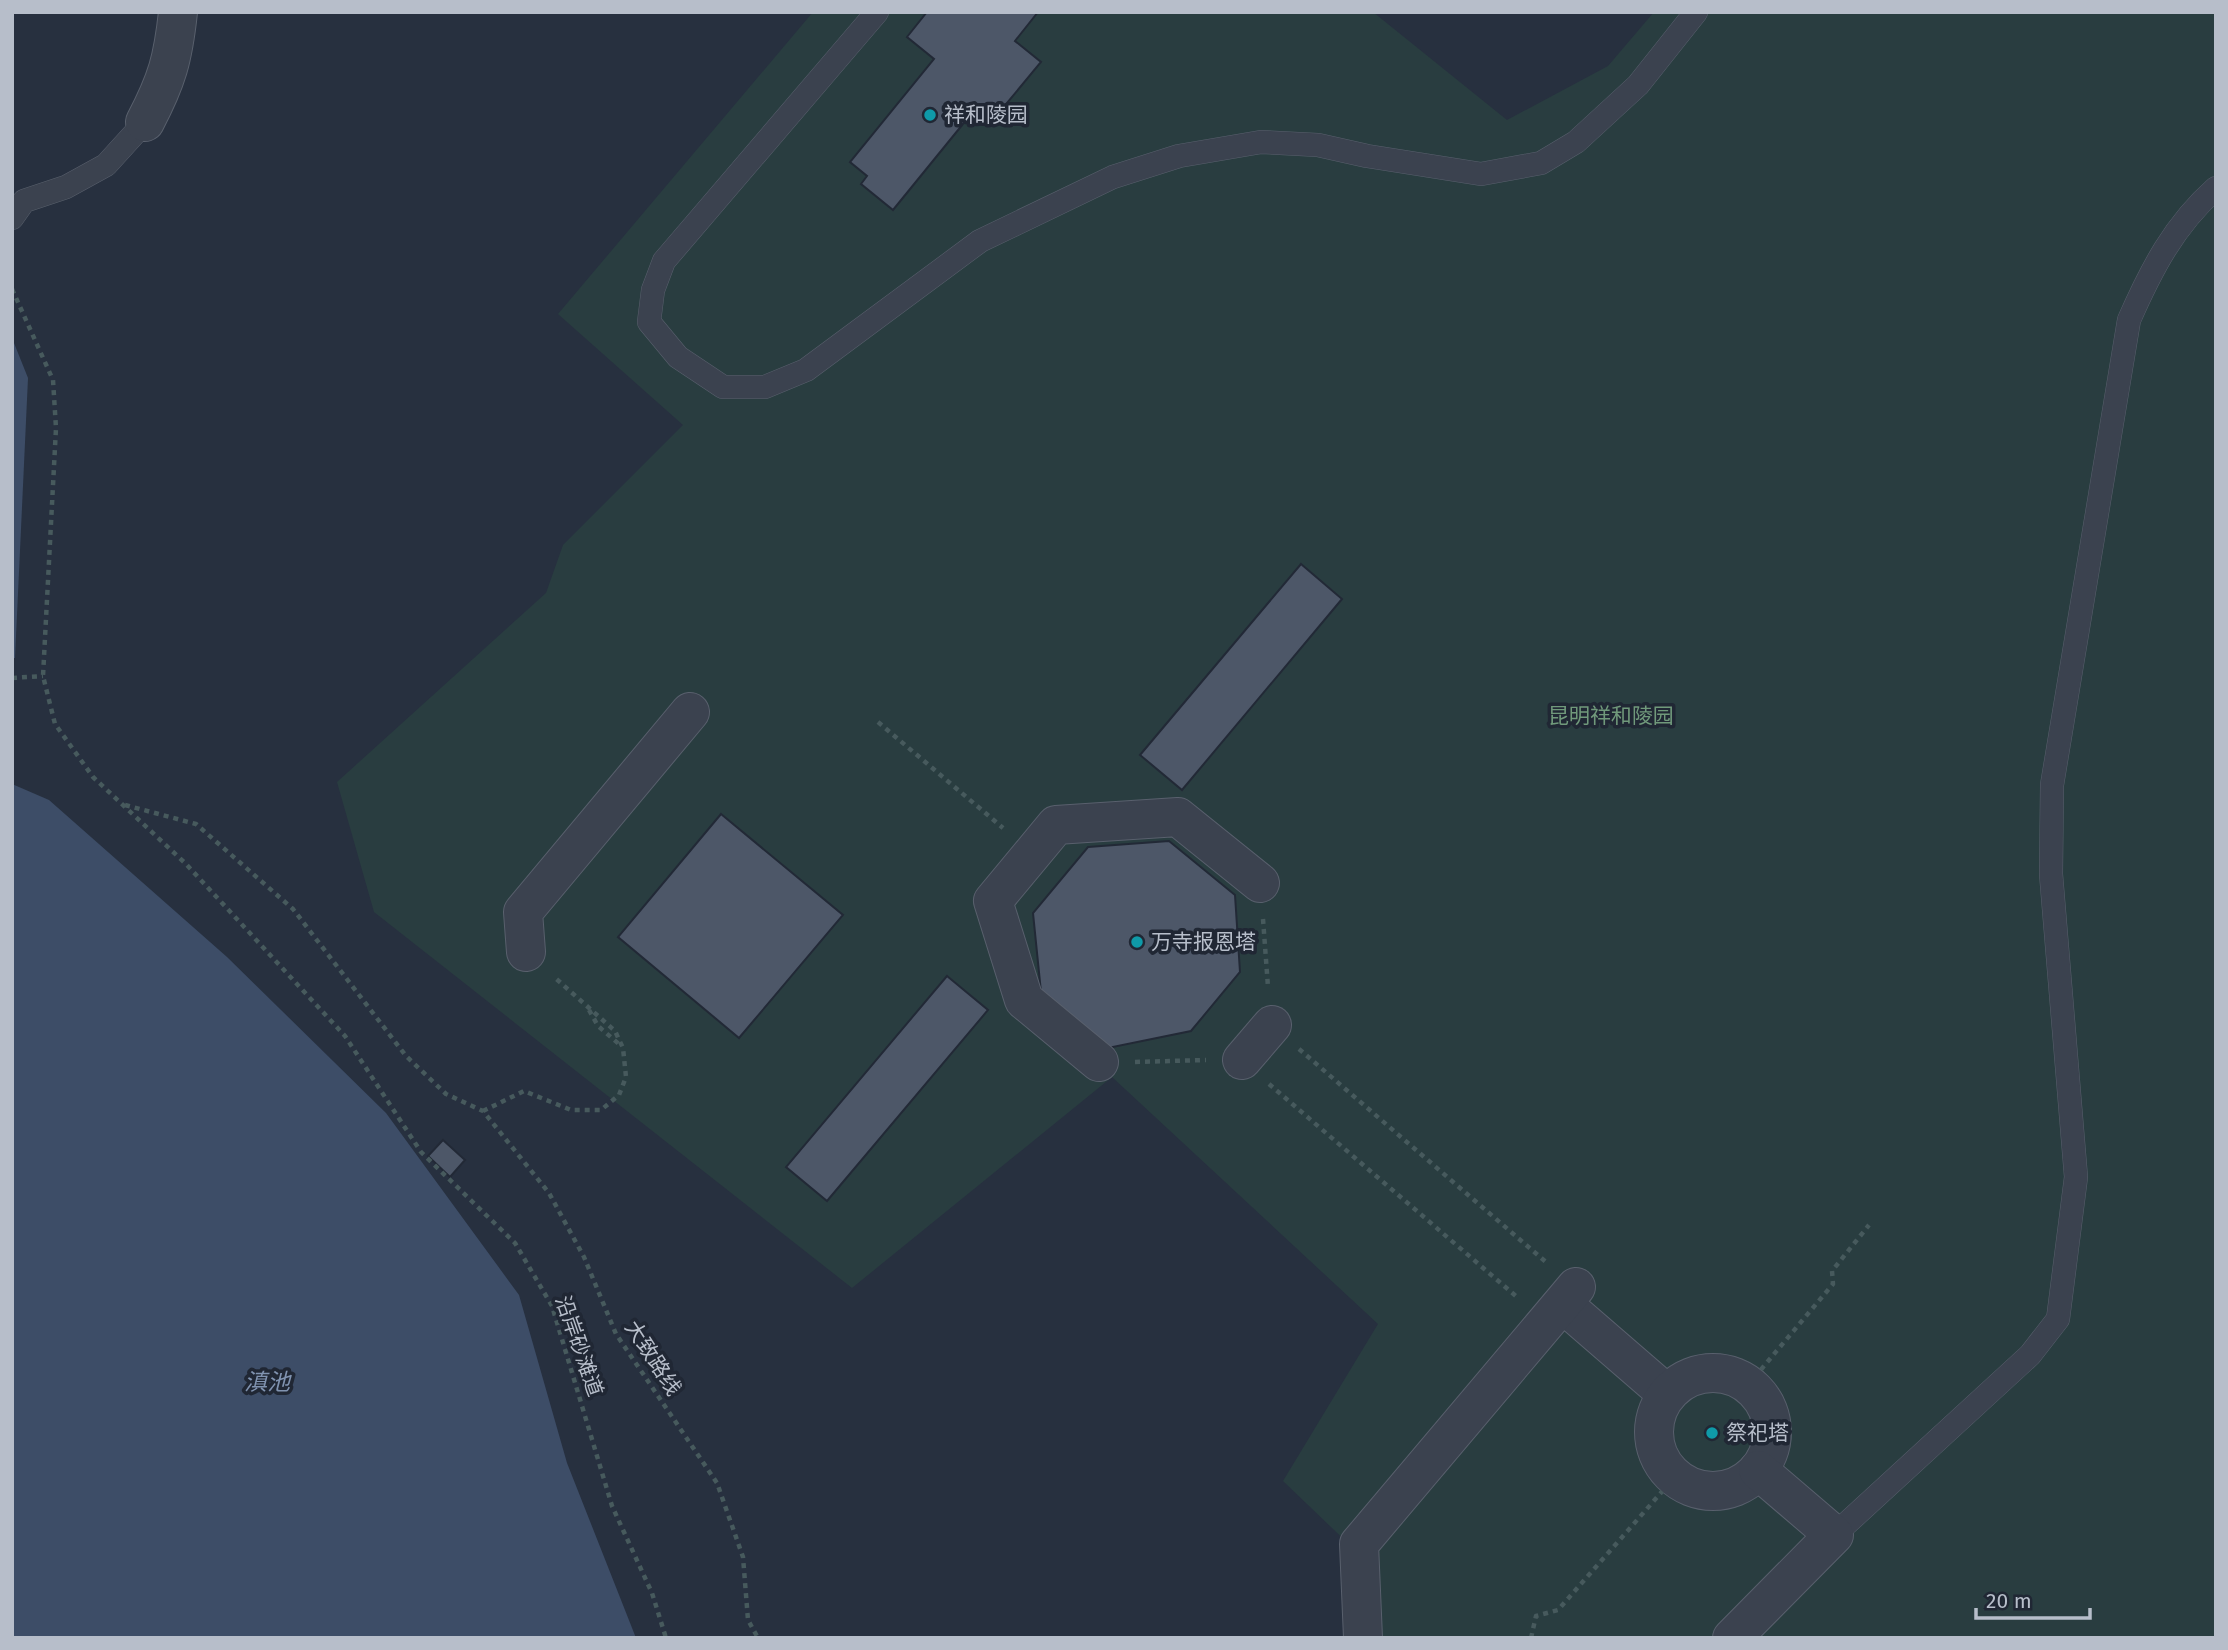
<svg xmlns="http://www.w3.org/2000/svg" width="2228" height="1650" viewBox="0 0 2228 1650" font-family="'Fira Sans','Noto Sans SC',sans-serif">
<style>
.green{fill:#293d40}
.water{fill:#3d4d67}
.building{fill:#4d5768;stroke:#222936;stroke-width:2}
.lines{fill:none;stroke-linecap:round;stroke-linejoin:round}
.lane-casing{stroke:#59606d;stroke-width:24}
.street-casing{stroke:#59606d;stroke-width:40}
.path{stroke:#475a5d;stroke-width:4.5;stroke-dasharray:5 5;stroke-linecap:butt}
.lane{stroke:#3b424f;stroke-width:23}
.street{stroke:#3b424f;stroke-width:38}
.culture-dot{fill:#0f9aa8;stroke:#202734;stroke-width:2.5}
.labels{text-anchor:middle;stroke-width:7;stroke-linejoin:round;paint-order:stroke}
.poi-label{font-size:21px;fill:#b7beca;stroke:#202734;text-anchor:start}
.park-label{font-size:21px;fill:#70997b;stroke:#202734}
.street-label{font-size:21px;fill:#b7beca;stroke:#202734}
.water-label{font-size:23px;font-style:italic;fill:#8093b0;stroke:#202734}
</style>
<rect width="100%" height="100%" fill="#27303f"/>
<path class="green" d="M813 12H1373L1507 120 1608 66 1654 12H2216V1636L1353 1638 1356 1551 1283 1481 1378 1324 1112 1077 852 1288 374 912 337 782 546 593 563 545 683 425 558 314Z"/>
<g class="water">
<path d="M12 338 28 378 15 658H12Z"/>
<path d="M12 784 49 800 227 957 386 1113 519 1295 567 1463 636 1638H12Z"/>
</g>
<g class="building">
<path d="M927 12H1038L1015 41 1041 62 992 121 976 108 893 210 861 184 867 176 850 162 934 59 907 37Z"/>
<path d="M1301 564 1342 599 1182 790 1140 755Z"/>
<path d="M721 814 843 915 739 1038 618 937Z"/>
<path d="M1169 841 1235 895 1240 972 1191 1031 1108 1048 1041 992 1033 913 1088 847Z"/>
<path d="M947 976 988 1010 827 1201 786 1167Z"/>
<path d="M443 1140 465 1160 450 1177 428 1156Z"/>
</g>
<g class="lines">
<defs>
<g id="lane">
<path d="M877 12 664 261 653 290 649 322 678 357 723 387H765L806 370 980 241 1113 177 1179 156 1261 142 1318 145 1367 156 1481 174 1541 163 1576 142 1638 85 1696 12"/>
<path d="M12 218 24 201 66 187 106 165 145 122"/>
<path d="M1834 1535 2030 1355 2058 1319 2076 1177 2051 874 2052 785 2129 320C2151 270 2174 225 2216 188"/>
</g>
<g id="street">
<path d="M145 122C167 80 173 59 178 12"/>
<path d="M526 952 523 912 690 712"/>
<path d="M1242 1060 1272 1025"/>
<path d="M1099 1062 1024 1000 993 901 1056 825 1178 817 1260 883"/>
<path d="M1563 1304 1667 1394"/>
<circle cx="1713" cy="1432" r="59"/>
<path d="M1363 1638 1359 1544 1576 1287"/>
<path d="M1732 1638 1834 1535 1758 1470"/>
</g>
</defs>
<use href="#lane" class="lane-casing"/>
<use href="#street" class="street-casing"/>
<g class="path">
<path d="M12 289 53 380 56 428 43 676 55 724 93 777 186 864 345 1036 421 1152 515 1243 552 1306 612 1506 652 1593 666 1638"/>
<path d="M12 678 43 676"/>
<path d="M878 722 1003 828"/>
<path d="M125 805 196 824 293 909 406 1056 446 1094 483 1111 549 1193 584 1257 616 1334 717 1483 743 1557 748 1620 758 1638"/>
<path d="M1263 919 1268 987"/>
<path d="M589 1010 598 1026 620 1045"/>
<path d="M1299 1049 1547 1263"/>
<path d="M1135 1062 1206 1060"/>
<path d="M1269 1084 1517 1297"/>
<path d="M483 1111 524 1091 571 1110H601L619 1095 626 1077 623 1048 615 1031 553 976"/>
<path d="M1748 1385 1833 1284 1832 1271 1869 1225"/>
<path d="M1531 1638 1536 1616 1558 1610 1674 1478"/>
</g>
<use href="#lane" class="lane"/>
<use href="#street" class="street"/>
</g>
<g class="culture-dot">
<circle cx="930" cy="115" r="7"/>
<circle cx="1137" cy="942" r="7"/>
<circle cx="1712" cy="1433" r="7"/>
</g>
<g class="labels">
<g class="poi-label">
<text x="944" y="122">祥和陵园</text>
<text x="1151" y="949">万寺报恩塔</text>
<text x="1726" y="1440">祭祀塔</text>
</g>
<g class="park-label">
<text x="1611" y="723">昆明祥和陵园</text>
</g>
<g class="street-label">
<text transform="translate(579 1346) rotate(71)" y="7">沿岸砂滩道</text>
<text transform="translate(653 1358) rotate(57)" y="7">大致路线</text>
</g>
<g class="water-label">
<text x="267" y="1390">滇池</text>
</g>
</g>
<rect width="2228" height="1650" fill="none" stroke="#b7beca" stroke-width="28"/>
<path d="M1976 1608v10h114v-10" fill="none" stroke="#b7beca" stroke-width="3.5"/>
<text x="1986" y="1608" font-size="21" fill="#b7beca" stroke="#202734" stroke-width="5" paint-order="stroke">20 m</text>
</svg>
